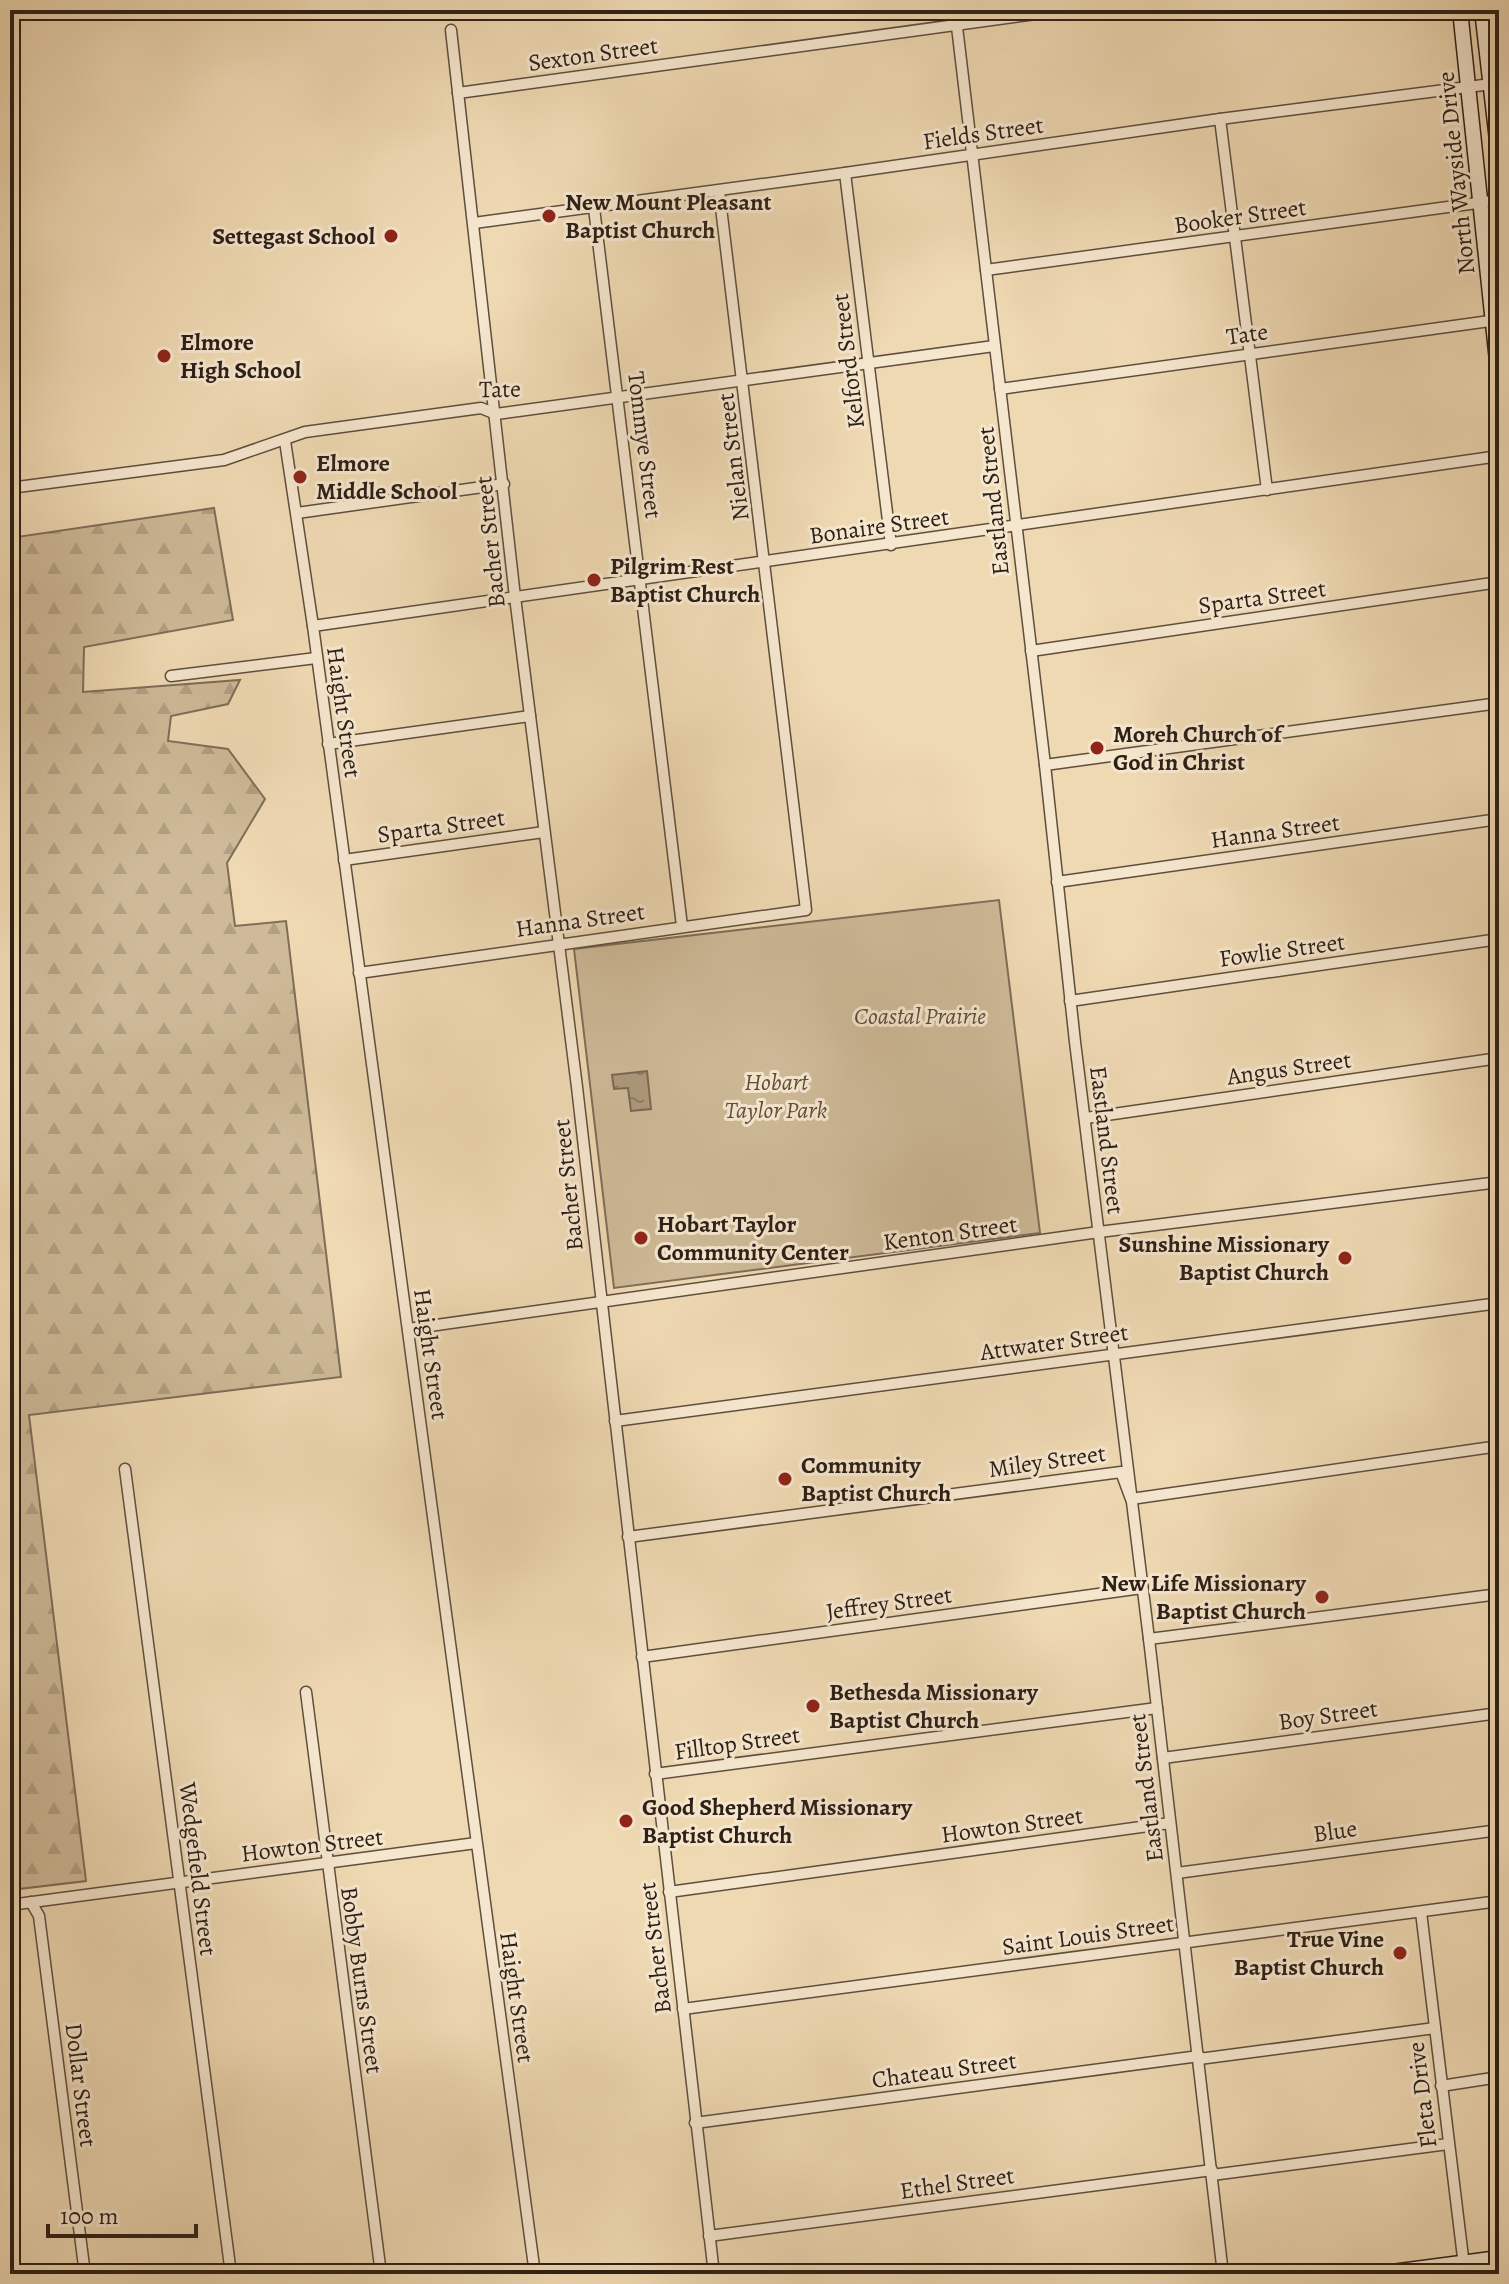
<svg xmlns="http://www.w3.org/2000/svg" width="1509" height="2284" viewBox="0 0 1509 2284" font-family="Alegreya,serif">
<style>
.forest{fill:url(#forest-firs);stroke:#7e6d58;stroke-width:2}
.park{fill:#ceba98;stroke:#7e6d58;stroke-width:2}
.water{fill:url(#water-ripples);stroke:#7a6955;stroke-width:2}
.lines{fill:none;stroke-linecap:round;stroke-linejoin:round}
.street-casing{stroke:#5e4e3e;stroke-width:13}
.secondary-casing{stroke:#2d2017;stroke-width:17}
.street{stroke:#f5e6ce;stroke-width:10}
.secondary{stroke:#f5e6ce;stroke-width:14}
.poi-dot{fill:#8f2418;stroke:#f5e6ce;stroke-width:3}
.labels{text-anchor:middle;stroke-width:6;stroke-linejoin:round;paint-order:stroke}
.street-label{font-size:24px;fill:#2d2017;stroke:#f5e6ce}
.poi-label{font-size:24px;font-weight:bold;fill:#2d2017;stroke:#f5e6ce;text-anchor:start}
.park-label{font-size:24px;font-style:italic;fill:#5d4e3e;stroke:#f5e6ce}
</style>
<defs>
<pattern id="forest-firs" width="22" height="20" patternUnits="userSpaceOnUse" patternTransform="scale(2)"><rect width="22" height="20" fill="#ceba98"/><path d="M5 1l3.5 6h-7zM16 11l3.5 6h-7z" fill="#b1a082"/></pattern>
<pattern id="water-ripples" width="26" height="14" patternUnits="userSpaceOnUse" patternTransform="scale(2)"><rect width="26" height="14" fill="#ad9a7e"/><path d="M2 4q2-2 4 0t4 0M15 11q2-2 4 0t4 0" fill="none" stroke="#8d7d66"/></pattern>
</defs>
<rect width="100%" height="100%" fill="#efd9b3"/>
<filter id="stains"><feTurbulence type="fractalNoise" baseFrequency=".0025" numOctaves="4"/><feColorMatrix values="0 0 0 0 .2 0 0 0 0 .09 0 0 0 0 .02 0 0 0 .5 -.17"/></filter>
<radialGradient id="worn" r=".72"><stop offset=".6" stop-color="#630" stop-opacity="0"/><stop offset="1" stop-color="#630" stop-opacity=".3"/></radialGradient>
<path class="forest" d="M214 508 233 620 84 647 83 692 240 680 228 704 171 716 168 741 228 749 265 799 227 863 235 926 286 921 341 1377 29 1415 86 1881 10 1890V538Z"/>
<path class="park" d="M999 900 1040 1233 614 1288 574 949Z"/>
<path class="water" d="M647 1071 651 1109 631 1111 628 1088 614 1089 612 1075Z"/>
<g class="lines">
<defs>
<g id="street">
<path d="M955 10 1045 765 1075 1042 1149 1639 1223 2274"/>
<path d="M451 30 515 597 577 1087 714 2274"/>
<path d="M458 93 1065 10"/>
<path d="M1220 119 1267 490"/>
<path d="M845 173 891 545"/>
<path d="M594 208 682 926"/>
<path d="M474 223 845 173 1220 119 1499 83"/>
<path d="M986 270 1499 200"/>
<path d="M1000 389 1497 320"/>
<path d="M285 441 313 626 535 2274"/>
<path d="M10 488 224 460 305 432 481 408 496 414 994 346"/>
<path d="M297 513 504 484"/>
<path d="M313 626 1499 456"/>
<path d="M1031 651 1499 582"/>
<path d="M171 676 316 658"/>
<path d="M328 744 530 716"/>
<path d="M1045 765 1499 703"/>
<path d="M344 860 544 832"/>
<path d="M1057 882 1499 819"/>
<path d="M359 973 806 910 719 191"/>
<path d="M1070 1001 1499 939"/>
<path d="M1086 1118 1499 1058"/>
<path d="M408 1329 1099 1232 1499 1182"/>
<path d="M615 1421 1499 1303"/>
<path d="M125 1469 231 2274"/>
<path d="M628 1537 1121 1472 1131 1499 1499 1446"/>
<path d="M1149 1639 1499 1594"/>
<path d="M642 1657 1142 1588"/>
<path d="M306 1692 381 2274"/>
<path d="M1163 1758 1499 1713"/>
<path d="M655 1774 1157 1708"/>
<path d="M1177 1873 1499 1830"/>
<path d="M669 1892 1170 1823"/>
<path d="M31 1902 39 1916 85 2274"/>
<path d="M10 1905 476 1843"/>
<path d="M1421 1912 1465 2274"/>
<path d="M683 2009 1499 1901"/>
<path d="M1199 2059 1435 2028"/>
<path d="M1441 2086 1499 2077"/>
<path d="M695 2123 1199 2056"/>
<path d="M1212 2175 1448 2144"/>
<path d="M709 2236 1212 2170"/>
</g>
<g id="secondary">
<path d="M1460 10 1499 380"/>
<path d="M1482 10 1499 158"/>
<path d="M1377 2274 1499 2258"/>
</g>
</defs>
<use href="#street" class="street-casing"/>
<use href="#secondary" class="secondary-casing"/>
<use href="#street" class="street"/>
<use href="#secondary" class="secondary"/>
</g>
<g class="poi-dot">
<circle cx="549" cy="216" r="8"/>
<circle cx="391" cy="236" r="8"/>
<circle cx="164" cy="356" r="8"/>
<circle cx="300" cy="477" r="8"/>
<circle cx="594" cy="580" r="8"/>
<circle cx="1097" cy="748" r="8"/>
<circle cx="641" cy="1238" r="8"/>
<circle cx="1345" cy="1258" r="8"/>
<circle cx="785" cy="1479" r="8"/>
<circle cx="1322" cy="1597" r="8"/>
<circle cx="813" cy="1706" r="8"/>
<circle cx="626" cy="1821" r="8"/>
<circle cx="1400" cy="1953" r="8"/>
</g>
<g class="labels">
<g class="street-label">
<text transform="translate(593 54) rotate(-8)" y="8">Sexton Street</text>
<text transform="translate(983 133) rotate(-8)" y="8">Fields Street</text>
<text transform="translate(1456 173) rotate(-96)" y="8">North Wayside Drive</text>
<text transform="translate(1240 216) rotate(-8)" y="8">Booker Street</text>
<text transform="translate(1247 334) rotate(-8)" y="8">Tate</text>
<text transform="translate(848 361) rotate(-97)" y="8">Kelford Street</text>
<text transform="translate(500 389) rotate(-1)" y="8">Tate</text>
<text transform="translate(645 445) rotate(83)" y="8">Tommye Street</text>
<text transform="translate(733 457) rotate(-97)" y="8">Nielan Street</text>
<text transform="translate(993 501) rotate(-96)" y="8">Eastland Street</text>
<text transform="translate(879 526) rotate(-8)" y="8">Bonaire Street</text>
<text transform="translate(490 542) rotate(-96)" y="8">Bacher Street</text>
<text transform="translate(1262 597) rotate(-8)" y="8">Sparta Street</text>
<text transform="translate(344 712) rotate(82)" y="8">Haight Street</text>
<text transform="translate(441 826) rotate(-8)" y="8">Sparta Street</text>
<text transform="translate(1275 831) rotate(-8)" y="8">Hanna Street</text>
<text transform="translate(580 920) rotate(-8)" y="8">Hanna Street</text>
<text transform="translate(1282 950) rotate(-8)" y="8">Fowlie Street</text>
<text transform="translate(1289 1068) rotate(-8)" y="8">Angus Street</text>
<text transform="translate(1107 1140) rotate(83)" y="8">Eastland Street</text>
<text transform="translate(568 1185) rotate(-96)" y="8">Bacher Street</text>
<text transform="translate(950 1233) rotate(-8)" y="8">Kenton Street</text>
<text transform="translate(1054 1342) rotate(-8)" y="8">Attwater Street</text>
<text transform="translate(431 1354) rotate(82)" y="8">Haight Street</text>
<text transform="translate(1047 1461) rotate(-8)" y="8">Miley Street</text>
<text transform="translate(889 1603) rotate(-8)" y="8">Jeffrey Street</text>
<text transform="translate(1328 1715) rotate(-8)" y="8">Boy Street</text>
<text transform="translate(737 1743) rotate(-8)" y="8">Filltop Street</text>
<text transform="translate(1146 1788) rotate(-97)" y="8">Eastland Street</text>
<text transform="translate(1012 1825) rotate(-8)" y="8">Howton Street</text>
<text transform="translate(1335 1831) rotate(-8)" y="8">Blue</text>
<text transform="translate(312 1845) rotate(-7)" y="8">Howton Street</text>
<text transform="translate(198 1869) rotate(83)" y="8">Wedgefield Street</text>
<text transform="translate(1088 1935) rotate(-8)" y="8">Saint Louis Street</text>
<text transform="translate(655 1948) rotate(-97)" y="8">Bacher Street</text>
<text transform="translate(362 1980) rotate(82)" y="8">Bobby Burns Street</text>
<text transform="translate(517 1997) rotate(82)" y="8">Haight Street</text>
<text transform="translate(944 2070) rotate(-8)" y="8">Chateau Street</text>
<text transform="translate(81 2085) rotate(83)" y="8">Dollar Street</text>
<text transform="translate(1422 2095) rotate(-97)" y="8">Fleta Drive</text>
<text transform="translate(957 2183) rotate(-8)" y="8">Ethel Street</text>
</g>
<g class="poi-label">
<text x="565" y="210">New Mount Pleasant<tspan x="565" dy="28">Baptist Church</tspan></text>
<text x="375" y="244" text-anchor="end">Settegast School</text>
<text x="180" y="350">Elmore<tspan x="180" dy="28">High School</tspan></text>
<text x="316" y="471">Elmore<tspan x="316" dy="28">Middle School</tspan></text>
<text x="610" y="574">Pilgrim Rest<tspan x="610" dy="28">Baptist Church</tspan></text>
<text x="1113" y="742">Moreh Church of<tspan x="1113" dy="28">God in Christ</tspan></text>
<text x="657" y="1232">Hobart Taylor<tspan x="657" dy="28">Community Center</tspan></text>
<text x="1329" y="1252" text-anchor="end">Sunshine Missionary<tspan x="1329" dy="28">Baptist Church</tspan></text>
<text x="801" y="1473">Community<tspan x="801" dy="28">Baptist Church</tspan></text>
<text x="1306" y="1591" text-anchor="end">New Life Missionary<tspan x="1306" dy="28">Baptist Church</tspan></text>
<text x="829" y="1700">Bethesda Missionary<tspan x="829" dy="28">Baptist Church</tspan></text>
<text x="642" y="1815">Good Shepherd Missionary<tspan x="642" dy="28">Baptist Church</tspan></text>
<text x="1384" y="1947" text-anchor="end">True Vine<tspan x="1384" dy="28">Baptist Church</tspan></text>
</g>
<g class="park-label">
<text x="920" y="1024">Coastal Prairie</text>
<text x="776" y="1090">Hobart<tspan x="776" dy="28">Taylor Park</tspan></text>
</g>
</g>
<rect width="1509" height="2284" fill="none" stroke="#efd9b3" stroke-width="40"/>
<rect x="12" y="12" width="1485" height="2260" fill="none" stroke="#2d2017" stroke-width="4"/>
<rect x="20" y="20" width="1469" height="2244" fill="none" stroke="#2d2017" stroke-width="2"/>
<path d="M48 2224v12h148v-12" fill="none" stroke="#2d2017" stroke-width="4"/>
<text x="60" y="2224" font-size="24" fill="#2d2017" stroke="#f5e6ce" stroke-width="6" paint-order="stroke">100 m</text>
<rect width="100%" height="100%" filter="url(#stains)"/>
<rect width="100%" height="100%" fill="url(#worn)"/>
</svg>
